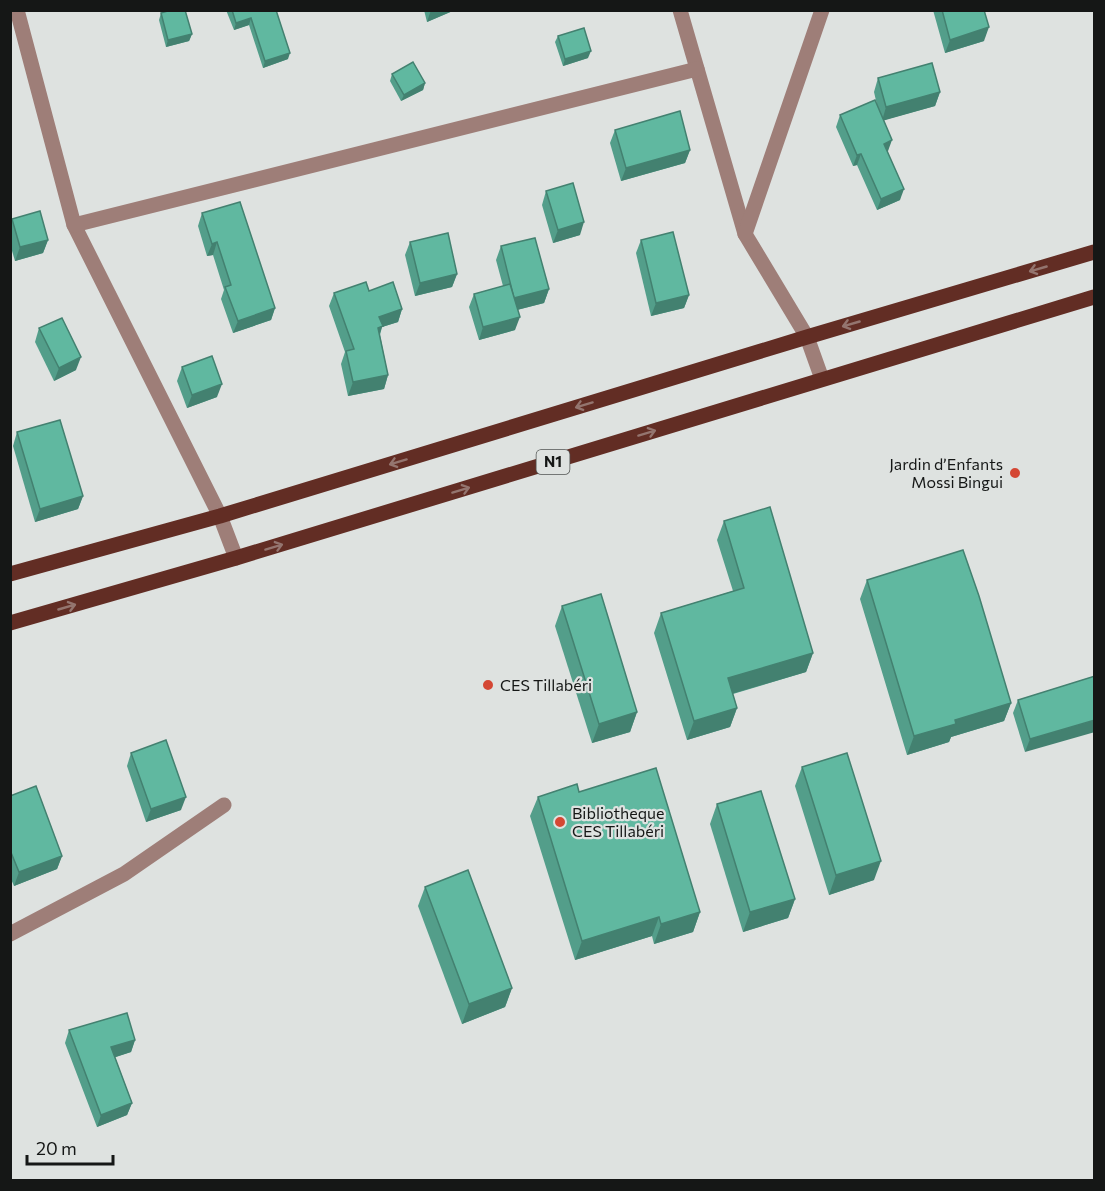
<svg xmlns="http://www.w3.org/2000/svg" width="1105" height="1191" viewBox="0 0 1105 1191" font-family="Commissioner,sans-serif">
<style>
.lines{fill:none;stroke-linecap:round;stroke-linejoin:round}
.street{stroke:#9e7e78;stroke-width:15}
.primary{stroke:#622d24;stroke-width:15}
.wall{fill:#539e8a}
.shaded-wall{fill:#438170}
.building{fill:#60b8a0;stroke:#438170;stroke-width:1.5}
.oneway{stroke:#94756f}
.poi-dot{fill:#d44734;stroke:#dee2e0;stroke-width:2}
.labels{text-anchor:middle;stroke-width:4.5;stroke-linejoin:round;paint-order:stroke}
.shield{fill:#dee2e0;stroke:#515453;stroke-width:1.5}
.shield-label{font-size:15px;font-weight:bold;fill:#151716}
.poi-label{font-size:16px;fill:#151716;stroke:#dee2e0;text-anchor:start}
</style>
<rect width="100%" height="100%" fill="#dee2e0"/>
<g class="lines">
<g class="street">
<path d="M17 10 74 225 220 516 236 558"/>
<path d="M680 10 745 234 807 337 822 379"/>
<path d="M74 225 697 69"/>
<path d="M745 234 822 10"/>
<path d="M10 934 124 874 224 805"/>
</g>
<g class="primary">
<path d="M10 574 220 516 807 337 1094 252"/>
<path d="M10 623 236 558 1094 297"/>
</g>
</g>
<g class="wall">
<path d="M226 10H276L288 59 263 68 249 25 234 30Z"/>
<path d="M424 10H455L427 22Z"/>
<path d="M933 10H984V41L945 53Z"/>
<path d="M161 13 192 34 189 41 166 47 159 20Z"/>
<path d="M558 36 588 58 563 66 555 42Z"/>
<path d="M392 74 425 83 423 90 401 101 390 81Z"/>
<path d="M878 78 940 92 935 106 884 120 888 151H887L900 200 877 210 857 165 853 166 836 127 840 115 877 105 874 92Z"/>
<path d="M615 130 690 150 685 163 621 181 610 143Z"/>
<path d="M546 191 580 235 553 243 542 205Z"/>
<path d="M202 213 275 308 271 320 233 333 221 299 224 290 213 255 207 256 198 226Z"/>
<path d="M12 219 48 240 43 253 15 261 10 244V222Z"/>
<path d="M641 240 689 295 684 308 651 316 636 253Z"/>
<path d="M410 242 457 274 452 287 415 296 405 255Z"/>
<path d="M501 246 549 289 544 303 517 310 515 330 479 340 469 307 474 294 503 286 496 260Z"/>
<path d="M369 291 402 309 398 322 382 327 380 335 388 375 384 389 348 396 341 364 345 352 329 306 334 293Z"/>
<path d="M39 328 76 370 54 381 35 342Z"/>
<path d="M182 367 217 397 187 408 177 381Z"/>
<path d="M17 432 83 496 78 509 35 522 13 446Z"/>
<path d="M724 521 813 653 806 672 733 694 737 708 730 727 687 740 654 633 661 613 733 591 717 540Z"/>
<path d="M867 580 1011 703 1004 721 951 737 949 742 907 755 860 599Z"/>
<path d="M562 606 637 712 630 732 592 743 555 626Z"/>
<path d="M1095 676 1025 752 1013 713 1018 700Z"/>
<path d="M131 753 181 810 146 822 127 766Z"/>
<path d="M802 767 874 880 829 895 795 786Z"/>
<path d="M579 792 700 912 693 932 654 944 652 936 575 960 530 816 538 797Z"/>
<path d="M10 796 62 856 57 869 14 886 10 877Z"/>
<path d="M717 804 795 899 788 918 743 932 710 824Z"/>
<path d="M425 887 512 988 505 1007 462 1024 418 906Z"/>
<path d="M69 1030 135 1040 131 1052 115 1057 132 1103 127 1115 97 1127 65 1043Z"/>
</g>
<g class="shaded-wall">
<path d="M431 10H455L427 22Z"/>
<path d="M251 18 249 25 234 30 236 23Z"/>
<path d="M989 27 984 41 945 53 950 40Z"/>
<path d="M192 34 189 41 166 47 168 40Z"/>
<path d="M591 51 588 58 563 66 565 59Z"/>
<path d="M290 53 288 59 263 68 265 61Z"/>
<path d="M425 83 423 90 401 101 404 95Z"/>
<path d="M940 92 935 106 882 121 886 107Z"/>
<path d="M892 140 888 151 880 155 884 144Z"/>
<path d="M690 150 685 163 621 181 626 168Z"/>
<path d="M861 154 857 165 853 166 857 155Z"/>
<path d="M904 189 900 200 877 210 881 199Z"/>
<path d="M584 222 580 235 553 243 558 230Z"/>
<path d="M48 240 43 253 15 261 20 247Z"/>
<path d="M217 242 213 255 207 256 212 244Z"/>
<path d="M457 274 452 287 415 296 420 283Z"/>
<path d="M549 289 544 303 509 312 514 298Z"/>
<path d="M689 295 684 308 651 316 656 303Z"/>
<path d="M275 308 271 320 233 333 238 321Z"/>
<path d="M402 309 398 322 382 327 378 339 373 341 379 317Z"/>
<path d="M520 317 515 330 479 340 483 327Z"/>
<path d="M81 357 76 370 54 381 59 368Z"/>
<path d="M388 375 384 389 348 396 353 382Z"/>
<path d="M222 384 217 397 187 408 192 395Z"/>
<path d="M83 496 78 509 35 522 40 509Z"/>
<path d="M813 653 806 672 721 697 728 678Z"/>
<path d="M1011 703 1004 721 951 737 949 742 907 755 914 736 955 720Z"/>
<path d="M737 708 730 727 687 740 694 721Z"/>
<path d="M637 712 630 732 592 743 599 724Z"/>
<path d="M1095 720V732L1025 752 1030 739Z"/>
<path d="M186 797 181 810 146 822 151 809Z"/>
<path d="M62 856 57 869 14 886 19 872Z"/>
<path d="M881 861 874 880 829 895 836 875Z"/>
<path d="M795 899 788 918 743 932 750 912Z"/>
<path d="M700 912 693 932 654 944 661 924Z"/>
<path d="M659 917 652 936 575 960 582 941Z"/>
<path d="M512 988 505 1007 462 1024 469 1004Z"/>
<path d="M135 1040 131 1052 107 1060 111 1047Z"/>
<path d="M132 1103 127 1115 97 1127 101 1115Z"/>
</g>
<g class="building">
<path d="M171 10H185L192 34 168 40 161 13Z"/>
<path d="M232 10H276L290 53 265 61 251 18 236 23Z"/>
<path d="M942 10H984L989 27 950 40Z"/>
<path d="M584 28 591 51 565 59 558 36Z"/>
<path d="M413 62 425 83 404 95 392 74Z"/>
<path d="M932 63 940 92 886 107 878 78Z"/>
<path d="M875 100 892 140 884 144 904 189 881 199 861 154 857 155 840 115Z"/>
<path d="M680 111 690 150 626 168 615 130Z"/>
<path d="M573 183 584 222 558 230 546 191Z"/>
<path d="M240 202 275 308 238 321 225 287 231 285 217 242 212 244 202 213Z"/>
<path d="M40 211 48 240 20 247 12 219Z"/>
<path d="M673 232 689 295 656 303 641 240Z"/>
<path d="M448 233 457 274 420 283 410 242Z"/>
<path d="M535 238 549 289 514 298 501 246Z"/>
<path d="M366 282 369 291 393 282 402 309 379 317 383 326 378 328 388 375 353 382 346 351 354 349 334 293Z"/>
<path d="M510 284 520 317 483 327 474 294Z"/>
<path d="M62 318 81 357 59 368 39 328Z"/>
<path d="M212 356 222 384 192 395 182 367Z"/>
<path d="M60 420 83 496 40 509 17 432Z"/>
<path d="M770 507 813 653 728 678 737 708 694 721 661 613 744 588 724 521Z"/>
<path d="M963 550 979 596 1011 703 955 720 956 724 914 736 867 580Z"/>
<path d="M601 594 637 712 599 724 562 606Z"/>
<path d="M1095 676V720L1030 739 1018 700Z"/>
<path d="M166 740 186 797 151 809 131 753Z"/>
<path d="M847 753 881 861 836 875 802 767Z"/>
<path d="M656 768 700 912 661 924 659 917 582 941 538 797 577 784 579 792Z"/>
<path d="M36 786 62 856 19 872 10 850V796Z"/>
<path d="M761 791 795 899 750 912 717 804Z"/>
<path d="M468 870 512 988 469 1004 425 887Z"/>
<path d="M127 1013 135 1040 111 1047 132 1103 101 1115 69 1030Z"/>
</g>
<defs><path id="oneway-shaft" d="M-6 0H5M1.5-3L5.5 0L1.5 3" fill="none" stroke-width="1.6" stroke-linecap="round" stroke-linejoin="round" transform="scale(1.5)"/></defs>
<g class="oneway">
<use href="#oneway-shaft" transform="translate(1038 269) rotate(164)"/>
<use href="#oneway-shaft" transform="translate(851 324) rotate(164)"/>
<use href="#oneway-shaft" transform="translate(584 405) rotate(163)"/>
<use href="#oneway-shaft" transform="translate(647 433) rotate(-17)"/>
<use href="#oneway-shaft" transform="translate(398 462) rotate(163)"/>
<use href="#oneway-shaft" transform="translate(461 490) rotate(-17)"/>
<use href="#oneway-shaft" transform="translate(274 547) rotate(-17)"/>
<use href="#oneway-shaft" transform="translate(67 607) rotate(-16)"/>
</g>
<g class="poi-dot">
<circle cx="1015" cy="473" r="6"/>
<circle cx="488" cy="685" r="6"/>
<circle cx="560" cy="822" r="6"/>
</g>
<g class="labels">
<rect class="shield" x="536.5" y="450" width="33" height="24" rx="4.5"/>
<g class="shield-label">
<text x="553" y="467">N1</text>
</g>
<g class="poi-label">
<text x="1003" y="470" text-anchor="end">Jardin d’Enfants<tspan x="1003" dy="18">Mossi Bingui</tspan></text>
<text x="500" y="691">CES Tillabéri</text>
<text x="572" y="819">Bibliotheque<tspan x="572" dy="18">CES Tillabéri</tspan></text>
</g>
</g>
<rect width="1105" height="1191" fill="none" stroke="#151716" stroke-width="24"/>
<path d="M27 1155v9h86v-9" fill="none" stroke="#151716" stroke-width="3"/>
<text x="36" y="1155" font-size="18" fill="#151716" stroke="#dee2e0" stroke-width="4.5" paint-order="stroke">20 m</text>
</svg>
